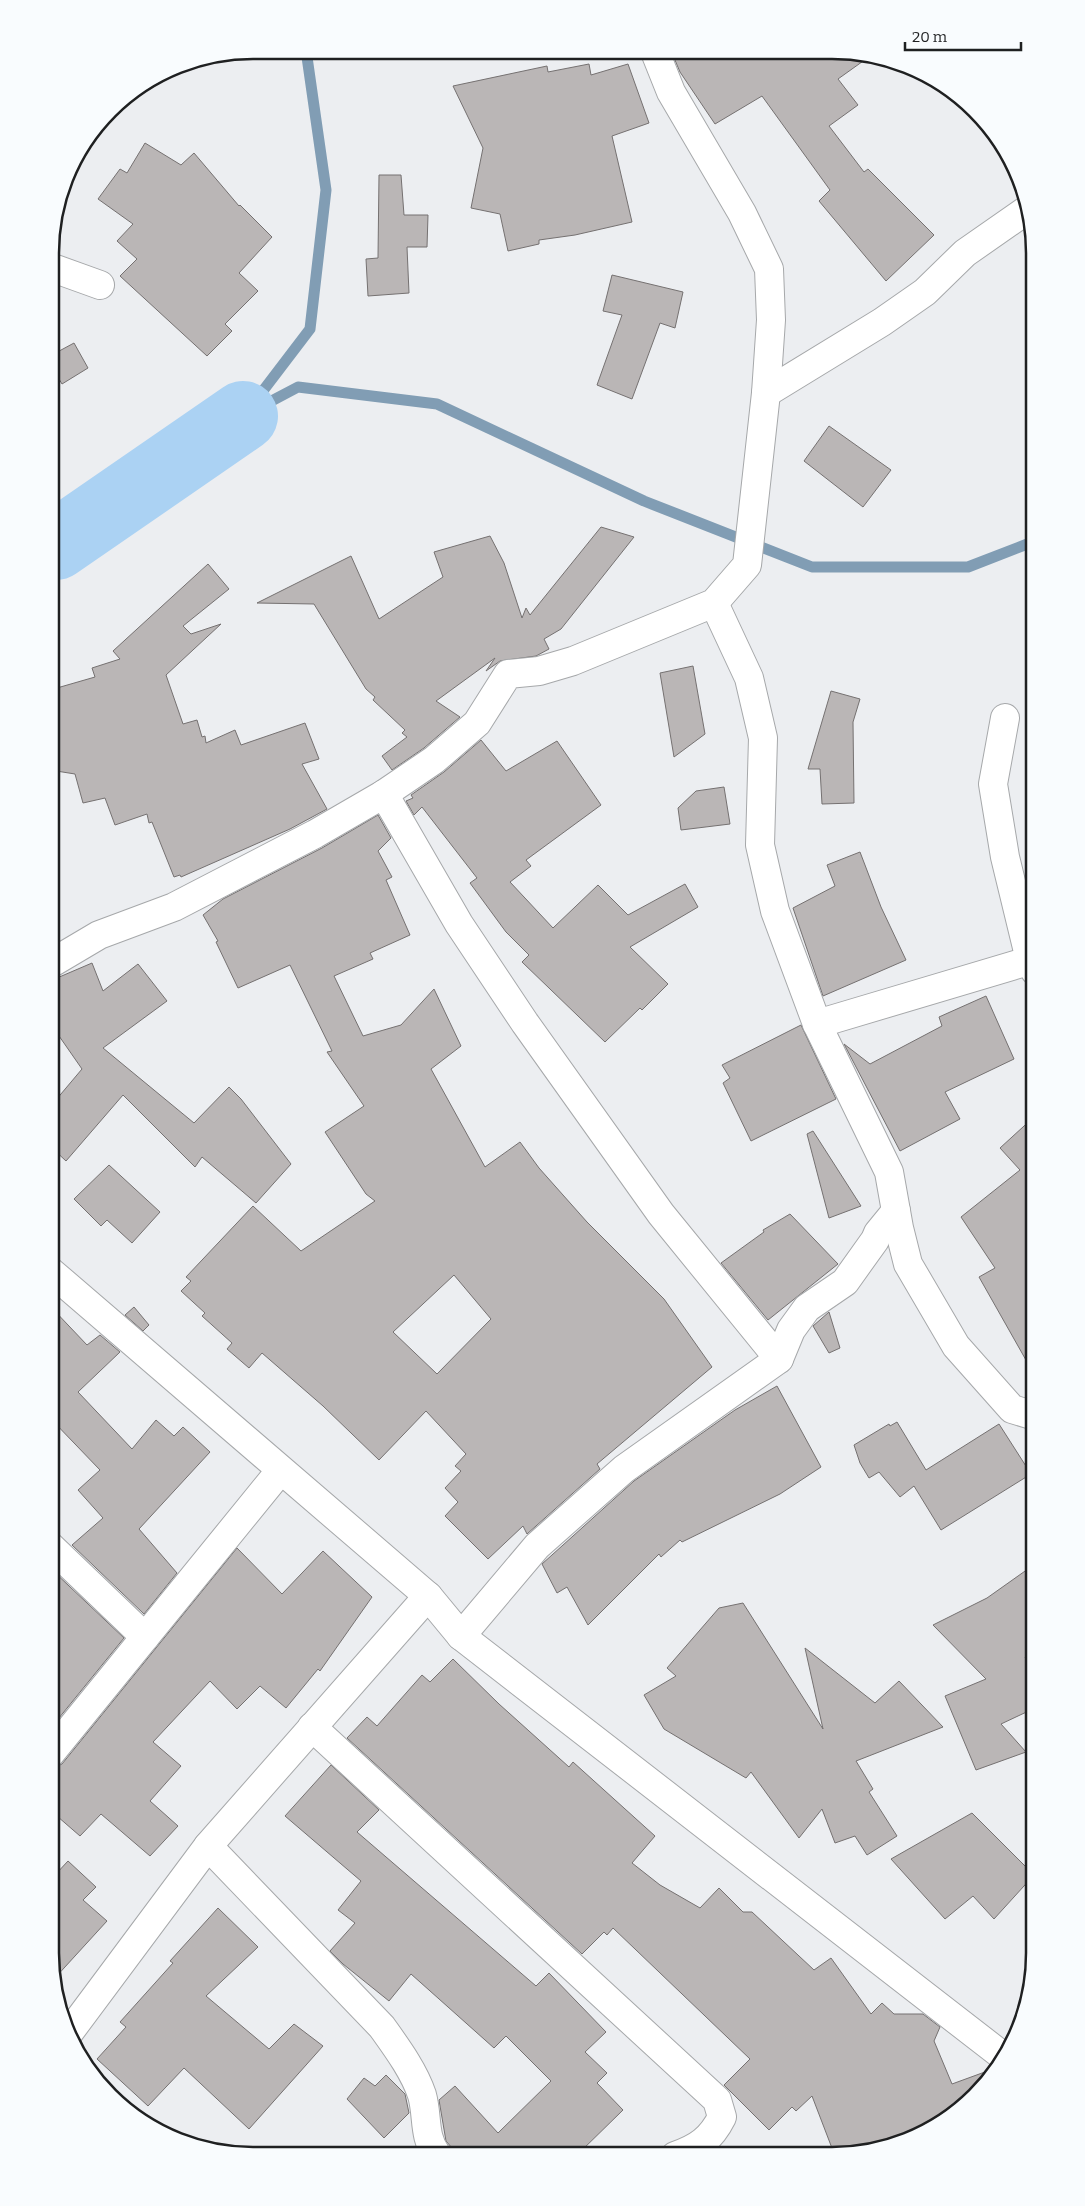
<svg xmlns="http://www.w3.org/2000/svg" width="1085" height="2206" viewBox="0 0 1085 2206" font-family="Bitter,serif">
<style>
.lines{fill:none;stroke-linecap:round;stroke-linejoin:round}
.stream{stroke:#819db4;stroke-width:11}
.river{stroke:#abd2f3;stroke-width:70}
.building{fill:#bab6b6;stroke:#757171;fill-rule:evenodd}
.minor-casing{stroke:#a6a8aa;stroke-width:30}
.minor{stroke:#fff;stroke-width:28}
.rim{fill:none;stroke:#1f2021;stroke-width:2.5}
</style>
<rect width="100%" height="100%" fill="#eceef1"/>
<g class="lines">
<g class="stream">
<path d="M246 413 310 329 326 190 306 50"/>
<path d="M243 416 298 387 437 404 644 501 812 567H968L1035 541"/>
</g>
<path class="river" d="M50 545H56L243 416"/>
</g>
<g class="building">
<path d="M672 53 873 54 838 79 858 105 829 126 864 172 868 169 934 235 886 281 819 201 830 190 762 96 715 124 680 72Z"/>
<path d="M589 64 591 75 628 64 649 123 612 136 632 222 575 235 539 240V244L508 251 500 214 471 208 483 148 453 86 547 66 548 72Z"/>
<path d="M145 143 181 165 194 153 239 206 240 205 272 237 239 273 258 291 225 324 232 331 207 356 120 276 137 259 117 241 133 224 98 199 120 169 127 173Z"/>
<path d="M379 175H401L404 215H428L427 247H407L409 293 368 296 366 259 378 258Z"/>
<path d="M612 275 683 292 675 328 660 323 632 399 597 385 622 315 603 311Z"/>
<path d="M74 343 88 368 62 384 50 364V356Z"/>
<path d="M829 426 891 470 863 507 804 461Z"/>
<path d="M601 527 634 537 561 629 544 639 549 649 536 656 500 661 486 671 495 658 436 701 460 717 424 748 392 770 382 756 407 737 402 733 405 730 373 700 375 697 366 689 314 604 257 603 351 556 379 619 443 577 434 552 490 536 504 563 522 618 526 608 530 615Z"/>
<path d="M208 564 229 589 183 626 191 634 221 624 166 675 183 724 197 720 202 737 205 736 206 743 235 730 241 745 305 723 319 759 302 764 327 809 290 829 181 877 180 875 174 877 152 822 149 823 147 814 115 825 105 798 83 803 75 774 50 770V758L59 753 50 727V690L95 677 92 668 120 659 113 651Z"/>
<path d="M693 666 705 734 674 757 660 673Z"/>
<path d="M831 691 860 699 853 722 854 803 822 804 820 769H808Z"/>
<path d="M481 740 506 771 557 741 601 805 526 860 531 866 510 882 553 928 598 885 628 915 685 884 698 907 630 947 668 984 642 1010 640 1008 605 1042 522 962 529 955 506 932 470 883 477 878 422 807 414 815 406 801 413 798 411 795 444 772Z"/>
<path d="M724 787 730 824 681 830 678 808 696 791Z"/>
<path d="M378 815 391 838 378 851 392 877 386 880 410 935 370 953 373 959 334 976 363 1036 401 1025 434 989 461 1046 431 1069 485 1167 520 1142 539 1168 587 1222 664 1299 712 1367 597 1464 600 1469 527 1534 523 1526 488 1559 445 1516 458 1502 445 1488 461 1471 455 1466 466 1454 426 1411 379 1460 323 1406 262 1353 249 1368 227 1349 232 1343 202 1316 205 1313 181 1291 191 1281 186 1277 253 1206 301 1251 375 1201 366 1194 325 1132 364 1106 327 1052 332 1051 290 965 238 988 216 942 218 941 203 915 223 899 322 848ZM454 1275 491 1319 437 1374 393 1332Z"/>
<path d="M860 852 881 907 906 960 823 996 793 908 835 886 827 865Z"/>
<path d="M92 963 103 991 138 964 167 1001 103 1048 194 1123 229 1087 241 1099 291 1164 256 1203 202 1157 195 1167 123 1095 66 1161 50 1146V1107L82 1069 50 1023V981Z"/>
<path d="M986 996 1014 1059 945 1092 960 1119 900 1151 844 1044 870 1064 942 1026 939 1017Z"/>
<path d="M801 1025 836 1099 751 1141 723 1083 730 1078 722 1065Z"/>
<path d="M1035 1116V1376L979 1277 995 1268 961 1217 1020 1170 1000 1148Z"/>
<path d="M813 1131 861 1206 829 1218 807 1134Z"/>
<path d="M109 1165 160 1212 132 1243 107 1220 101 1226 74 1199Z"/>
<path d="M790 1214 838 1264 768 1320 721 1263 764 1232 763 1230Z"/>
<path d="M50 1306 87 1345 100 1335 120 1352 78 1392 132 1449 156 1420 174 1436 183 1427 210 1452 139 1529 177 1573 144 1614 72 1545 103 1518 78 1490 100 1470 50 1418Z"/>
<path d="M134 1307 149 1325 143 1331 125 1315Z"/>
<path d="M829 1312 840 1348 829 1353 813 1326Z"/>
<path d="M777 1386 821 1467 780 1494 682 1542 680 1540 661 1557 659 1554 588 1625 567 1587 557 1593 542 1564 634 1481 735 1410Z"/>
<path d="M897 1422 926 1470 999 1424 1031 1474 941 1530 914 1486 900 1497 879 1472 869 1478 860 1463 854 1445 889 1424 890 1426Z"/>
<path d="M237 1548 282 1594 323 1551 372 1597 320 1671 318 1669 286 1708 260 1686 237 1709 210 1681 153 1742 181 1766 150 1801 178 1826 150 1856 101 1814 80 1836 50 1810V1769L62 1764Z"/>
<path d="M1035 1564V1651L1025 1657 1035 1676V1708L1001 1724 1026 1752 976 1770 945 1696 986 1679 933 1625 987 1598Z"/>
<path d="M50 1568 124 1638 50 1729Z"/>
<path d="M743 1603 823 1729 805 1648 875 1703 899 1681 943 1727 856 1761 873 1789 869 1792 897 1836 867 1855 855 1836 835 1843 822 1809 799 1838 751 1772 746 1778 664 1729 644 1695 676 1676 667 1668 719 1608Z"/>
<path d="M453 1659 499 1704 569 1767 573 1762 655 1836 632 1863 660 1885 700 1908 719 1888 743 1912H752L814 1970 831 1958 871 2014 882 2003 894 2014H923L940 2027 934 2041 952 2084 993 2069 997 2070 993 2077 956 2114 897 2145 835 2156 812 2096 796 2111 792 2107 769 2130 724 2085 750 2059 613 1928 607 1935 604 1932 582 1954 347 1738 367 1717 377 1726 422 1675 430 1682Z"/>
<path d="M331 1765 379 1810 357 1832 536 1986 549 1973 606 2032 585 2052 607 2073 597 2083 623 2110 577 2155H458L446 2141 439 2100 455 2086 498 2133 551 2081 506 2036 494 2048 411 1974 389 2001 343 1964 330 1951 355 1923 338 1910 361 1881 285 1816Z"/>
<path d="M972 1813 1034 1875 994 1919 973 1896 945 1919 891 1859Z"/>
<path d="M68 1861 96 1887 83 1900 107 1921 54 1979 50 1954V1871L55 1875Z"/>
<path d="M218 1908 258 1947 206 1996 269 2049 294 2024 323 2046 249 2129 184 2068 148 2106 97 2059 126 2027 120 2022 173 1963 170 1961Z"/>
<path d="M386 2075 405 2094 409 2113 384 2138 347 2099 364 2078 375 2086Z"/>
</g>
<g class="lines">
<defs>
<g id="minor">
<path d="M50 267 100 285"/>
<path d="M766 393 882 322 925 292 965 253 1028 209"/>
<path d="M714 603 749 678 763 738 760 845 775 911 817 1024 889 1172 899 1228 908 1264 956 1346 1012 1409 1035 1416"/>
<path d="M1005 718 993 784 1005 857 1030 960 1035 971"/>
<path d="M384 794 459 924 525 1023 661 1214 779 1359"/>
<path d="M50 964 99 935 174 907 315 834 384 794 434 760 477 723 508 674 539 671 573 661 714 603 747 565 766 393 771 320 769 269 742 213 671 92 655 52"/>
<path d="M817 1024 1035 959"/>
<path d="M50 1271 428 1596 461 1636 1004 2057"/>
<path d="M50 1546 145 1637"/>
<path d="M461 1636 537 1546 624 1469 779 1359 791 1330 807 1308 845 1282 875 1240 878 1233 896 1211"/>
<path d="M312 1727 717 2100 722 2117C711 2139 698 2148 675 2156"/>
<path d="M50 1754 280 1471"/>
<path d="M208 1846 382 2027C397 2048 414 2071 422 2095 428 2116 423 2137 437 2155"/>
<path d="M68 2034 208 1846 428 1596"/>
</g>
</defs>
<use href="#minor" class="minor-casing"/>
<use href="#minor" class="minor"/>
</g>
<path d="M0 0H1085V2206H0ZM253 59H832A194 194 0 0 1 1026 253V1953A194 194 0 0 1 832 2147H253A194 194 0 0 1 59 1953V253A194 194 0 0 1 253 59Z" fill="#f9fcfe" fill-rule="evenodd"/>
<path class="rim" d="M253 59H832A194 194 0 0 1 1026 253V1953A194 194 0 0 1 832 2147H253A194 194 0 0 1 59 1953V253A194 194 0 0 1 253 59Z"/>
<path d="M905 42v8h116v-8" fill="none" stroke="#1f2021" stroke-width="2.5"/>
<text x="912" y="42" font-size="15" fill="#1f2021" stroke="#f9fcfe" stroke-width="4" paint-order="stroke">20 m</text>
</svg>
